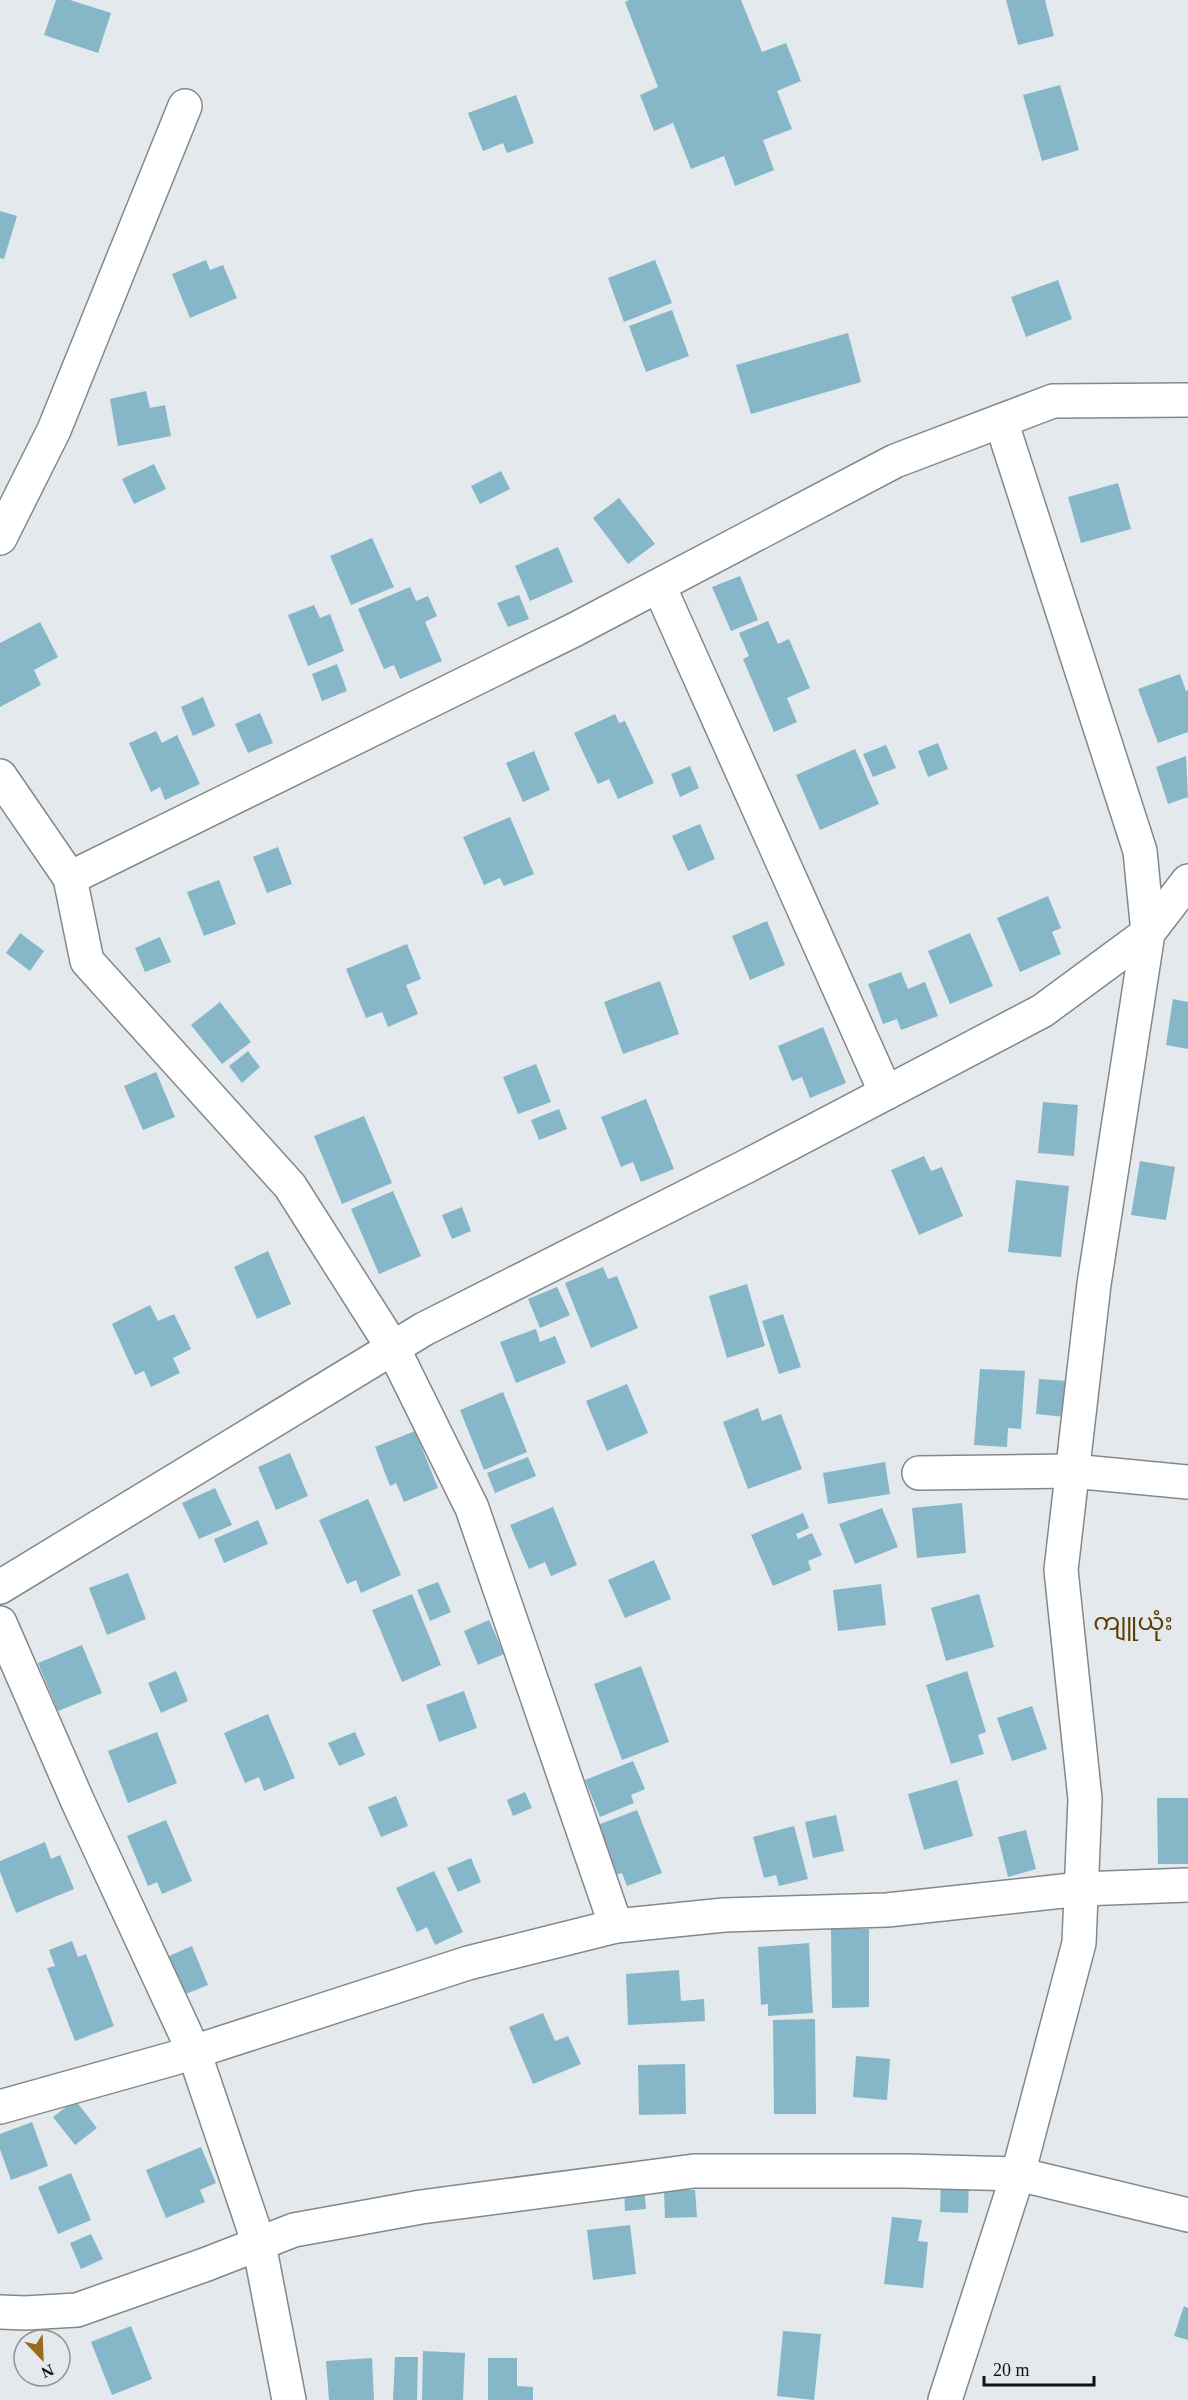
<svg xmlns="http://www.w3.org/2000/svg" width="1188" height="2400" viewBox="0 0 1188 2400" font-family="'Times New Roman','Noto Sans Myanmar',serif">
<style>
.building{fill:#86b7c9}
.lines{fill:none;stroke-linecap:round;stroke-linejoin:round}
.minor-casing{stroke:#83888b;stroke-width:36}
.minor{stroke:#fff;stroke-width:33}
.labels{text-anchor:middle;stroke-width:6;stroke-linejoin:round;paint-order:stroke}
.quarter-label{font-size:24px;fill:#5d3c03;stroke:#e3e9ec}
</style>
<rect width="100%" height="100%" fill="#e3e9ec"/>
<g class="building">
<path d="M56 0H70L111 13 98 53 44 35Z"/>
<path d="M629 0H741L762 52 786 43 801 81 777 91 792 129 763 140 774 170 735 186 724 156 691 169 673 123 654 131 640 95 658 87 625 2Z"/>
<path d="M1006 0H1045L1054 36 1018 45Z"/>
<path d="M1060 85 1079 150 1042 161 1023 95Z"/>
<path d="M516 95 534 143 507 153 503 143 483 151 468 113Z"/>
<path d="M0 211 17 216 4 259 0 258Z"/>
<path d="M206 260 210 270 223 265 237 298 190 318 172 274Z"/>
<path d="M655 260 672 303 624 322 608 278Z"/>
<path d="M1058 280 1072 319 1026 337 1011 297Z"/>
<path d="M672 310 689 356 646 372 629 326Z"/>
<path d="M848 333 861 382 751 414 736 365Z"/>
<path d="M146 391 150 408 165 405 171 436 118 446 110 399Z"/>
<path d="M154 464 166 489 134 504 122 479Z"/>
<path d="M501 471 510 489 480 504 471 486Z"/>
<path d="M1118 483 1131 529 1081 543 1068 497Z"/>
<path d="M619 498 655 544 628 564 593 518Z"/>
<path d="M372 538 394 587 351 605 330 556Z"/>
<path d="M558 547 573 582 530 601 515 566Z"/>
<path d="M740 576 758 620 731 631 712 587Z"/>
<path d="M410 587 416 601 428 596 437 616 425 622 442 661 400 679 394 665 384 669 358 609Z"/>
<path d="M519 595 529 619 508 627 497 603Z"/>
<path d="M314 605 320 618 330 614 344 651 308 666 288 615Z"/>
<path d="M768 621 778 644 789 639 810 688 787 698 797 722 774 732 743 659 749 656 739 633Z"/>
<path d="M40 622 58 657 34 670 41 685 0 707V643Z"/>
<path d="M337 664 347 691 322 701 312 674Z"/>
<path d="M1180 674 1186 691 1188 690V732L1158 743 1138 689Z"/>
<path d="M203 697 215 726 193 736 181 707Z"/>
<path d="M260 713 273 743 248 753 235 724Z"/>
<path d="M615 714 619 723 625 721 654 783 618 799 609 779 598 784 574 733Z"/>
<path d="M156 731 162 743 177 735 200 784 165 800 160 787 151 792 129 743Z"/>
<path d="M938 743 948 769 928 777 918 751Z"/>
<path d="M886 745 896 768 873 777 863 754Z"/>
<path d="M855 749 879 804 820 830 796 775Z"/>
<path d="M534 751 550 790 523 802 506 763Z"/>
<path d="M1186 756 1188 797 1168 804 1156 767Z"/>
<path d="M690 766 699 788 680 797 671 774Z"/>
<path d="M510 817 534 874 504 886 500 878 484 885 463 837Z"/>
<path d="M700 824 715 859 688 871 672 836Z"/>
<path d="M278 847 292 884 267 893 253 857Z"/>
<path d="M219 880 236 924 204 936 187 892Z"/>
<path d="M1048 896 1061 928 1052 932 1061 954 1020 972 997 918Z"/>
<path d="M767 921 785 965 750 980 732 936Z"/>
<path d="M20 933 44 951 30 971 6 953Z"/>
<path d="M970 933 993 986 950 1004 928 951Z"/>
<path d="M160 937 171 962 145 972 135 948Z"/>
<path d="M407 944 421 979 406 985 418 1014 388 1027 382 1012 366 1018 346 969Z"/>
<path d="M901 972 908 989 925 982 938 1016 901 1030 897 1019 883 1024 868 984Z"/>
<path d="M660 981 679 1034 623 1054 604 1002Z"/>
<path d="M1173 999 1188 1002V1049L1166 1045Z"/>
<path d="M220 1002 251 1042 222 1064 191 1025Z"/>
<path d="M823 1027 846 1083 810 1098 802 1077 792 1081 778 1046Z"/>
<path d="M248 1051 260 1067 242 1083 229 1066Z"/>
<path d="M536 1064 551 1102 518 1114 503 1077Z"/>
<path d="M156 1072 175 1117 143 1130 124 1086Z"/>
<path d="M646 1099 674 1169 641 1182 633 1162 621 1167 601 1117Z"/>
<path d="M1043 1102 1078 1105 1074 1156 1038 1153Z"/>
<path d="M559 1109 567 1129 539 1140 531 1120Z"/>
<path d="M364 1116 392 1183 342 1204 314 1136Z"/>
<path d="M924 1156 931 1171 942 1167 963 1216 919 1235 891 1170Z"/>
<path d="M1140 1161 1175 1167 1166 1220 1131 1215Z"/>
<path d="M1016 1180 1069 1186 1061 1257 1008 1252Z"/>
<path d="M393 1191 421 1256 379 1274 351 1209Z"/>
<path d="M462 1207 471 1231 452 1239 442 1215Z"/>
<path d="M268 1251 291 1304 257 1319 234 1267Z"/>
<path d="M603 1267 608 1279 617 1276 638 1328 591 1348 565 1283Z"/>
<path d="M747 1284 765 1346 727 1358 709 1296Z"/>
<path d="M557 1287 570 1315 540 1328 528 1299Z"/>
<path d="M150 1305 158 1321 174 1314 191 1349 173 1358 180 1373 151 1387 144 1371 135 1375 112 1324Z"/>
<path d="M783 1314 801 1367 779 1374 762 1321Z"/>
<path d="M536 1329 540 1342 555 1336 566 1363 516 1383 500 1342Z"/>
<path d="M980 1369 1025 1371 1021 1429 1008 1428 1007 1447 974 1445Z"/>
<path d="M1039 1379 1068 1381 1065 1417 1036 1414Z"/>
<path d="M627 1384 648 1433 607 1451 586 1401Z"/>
<path d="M503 1392 527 1452 484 1470 460 1410Z"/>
<path d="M758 1408 762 1421 781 1414 802 1469 748 1489 723 1422Z"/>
<path d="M415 1431 438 1488 404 1502 396 1483 390 1486 375 1447Z"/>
<path d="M290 1453 308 1496 276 1510 258 1467Z"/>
<path d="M528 1457 536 1476 495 1493 487 1473Z"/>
<path d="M885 1462 890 1494 828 1504 823 1473Z"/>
<path d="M215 1488 232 1525 199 1539 182 1503Z"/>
<path d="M368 1499 401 1575 361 1593 356 1580 347 1584 319 1520Z"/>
<path d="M962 1503 966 1553 917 1558 912 1508Z"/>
<path d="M553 1507 577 1565 551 1576 545 1562 529 1569 510 1525Z"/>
<path d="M882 1508 898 1547 855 1564 839 1524Z"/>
<path d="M803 1513 809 1528 796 1534 798 1539 812 1533 822 1555 808 1561 811 1570 773 1586 751 1535Z"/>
<path d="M258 1520 268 1544 224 1563 214 1539Z"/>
<path d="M654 1560 671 1599 625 1618 608 1580Z"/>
<path d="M128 1573 146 1619 107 1635 89 1588Z"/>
<path d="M438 1582 451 1612 430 1621 417 1590Z"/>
<path d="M881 1584 886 1625 838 1631 833 1590Z"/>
<path d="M412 1594 441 1665 402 1682 372 1610Z"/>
<path d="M979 1594 994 1647 946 1661 931 1608Z"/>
<path d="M489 1620 504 1654 478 1665 464 1631Z"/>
<path d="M82 1645 102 1693 58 1711 38 1663Z"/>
<path d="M641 1666 669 1742 622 1760 594 1684Z"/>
<path d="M176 1671 188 1701 161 1713 148 1683Z"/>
<path d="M967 1671 986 1732 978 1735 984 1754 951 1764 926 1685Z"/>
<path d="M464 1691 477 1728 439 1742 426 1705Z"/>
<path d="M1032 1706 1047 1749 1012 1761 997 1718Z"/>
<path d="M268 1714 295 1778 264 1791 259 1777 245 1783 224 1733Z"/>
<path d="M157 1732 177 1783 128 1803 108 1751Z"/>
<path d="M355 1732 365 1755 339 1766 328 1743Z"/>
<path d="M633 1761 645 1789 631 1795 634 1803 600 1817 585 1780Z"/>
<path d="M957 1780 973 1836 924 1850 908 1794Z"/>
<path d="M525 1792 532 1808 513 1816 507 1800Z"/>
<path d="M396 1796 408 1826 381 1837 368 1807Z"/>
<path d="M1157 1798H1188V1864H1158Z"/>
<path d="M637 1810 662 1873 627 1886 622 1873 615 1875 595 1826Z"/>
<path d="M836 1815 844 1851 813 1858 805 1822Z"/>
<path d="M166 1820 192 1881 162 1894 157 1882 148 1886 127 1836Z"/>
<path d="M794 1826 808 1879 779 1886 776 1875 764 1878 753 1837Z"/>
<path d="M1026 1830 1036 1869 1008 1877 998 1837Z"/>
<path d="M45 1842 51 1859 60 1855 74 1889 16 1913 0 1872V1861Z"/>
<path d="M471 1858 481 1882 458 1892 447 1868Z"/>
<path d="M434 1871 463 1932 435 1945 427 1927 417 1932 396 1888Z"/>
<path d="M831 1929H869V2007L832 2008Z"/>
<path d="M72 1941 78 1957 86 1954 114 2026 75 2041 47 1968 55 1966 49 1950Z"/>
<path d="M809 1943 813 2013 768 2016V2004L761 2005 758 1947Z"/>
<path d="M192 1946 208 1985 176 1998 160 1960Z"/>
<path d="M679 1970 681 2001 704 1999 705 2021 628 2025 626 1974Z"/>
<path d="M543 2013 555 2041 568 2036 581 2064 533 2084 509 2027Z"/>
<path d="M815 2019 816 2114H774L773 2020Z"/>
<path d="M856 2056 890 2059 887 2100 853 2097Z"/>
<path d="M685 2064 686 2114 639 2115 638 2065Z"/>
<path d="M75 2100 97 2128 75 2145 53 2117Z"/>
<path d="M32 2122 48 2166 11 2180 0 2149V2134Z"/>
<path d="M201 2147 216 2183 200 2190 205 2202 166 2218 146 2170Z"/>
<path d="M71 2173 91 2220 58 2234 38 2187Z"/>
<path d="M941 2181 969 2182 968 2213 940 2212Z"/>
<path d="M644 2186 646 2209 625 2211 624 2187Z"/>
<path d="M664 2190H695L697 2217 665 2218Z"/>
<path d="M892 2217 922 2220 918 2241 928 2242 923 2288 884 2284Z"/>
<path d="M630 2225 636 2274 593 2280 587 2230Z"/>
<path d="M91 2234 103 2259 81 2269 70 2243Z"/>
<path d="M1184 2306 1188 2308V2340L1174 2336Z"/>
<path d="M131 2326 152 2379 112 2395 91 2342Z"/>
<path d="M783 2331 821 2334 814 2400 777 2396Z"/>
<path d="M423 2351 465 2353 463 2400H422Z"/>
<path d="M395 2357H418L417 2400H393Z"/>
<path d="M372 2358 374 2400H329L326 2361Z"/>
<path d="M488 2358H517V2386L533 2387V2400H488Z"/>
</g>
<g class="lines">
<defs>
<g id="minor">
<path d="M0 538 54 430 185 106"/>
<path d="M659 586 886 1093"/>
<path d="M0 776 70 878 87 961 290 1186 393 1348 472 1508 616 1926"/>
<path d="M70 878 574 630 895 461 1053 401 1188 400"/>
<path d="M919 1473 1072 1471 1188 1482"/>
<path d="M0 1587 424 1329 747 1166 1042 1011 1148 933 1188 881"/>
<path d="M0 1623 78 1802 194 2052 259 2244 289 2400"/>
<path d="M0 2107 175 2058 468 1963 616 1926 724 1915 887 1910 1081 1889 1188 1885"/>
<path d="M0 2312 25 2313 77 2310 207 2264 294 2230 421 2207 694 2171H905L1018 2174 1188 2215"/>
<path d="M945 2400 1018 2174 1079 1943 1085 1799 1061 1570 1094 1284 1148 933 1140 851 1001 421"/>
</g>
</defs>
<use href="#minor" class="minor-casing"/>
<use href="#minor" class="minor"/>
</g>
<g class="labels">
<g class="quarter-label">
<text x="1133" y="1630">ကျူယုံး</text>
</g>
</g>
<g transform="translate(42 2358) rotate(157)"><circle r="28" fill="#e3e9ec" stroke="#8f9395" stroke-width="1.5"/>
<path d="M0-4.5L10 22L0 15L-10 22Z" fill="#9a691c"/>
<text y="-9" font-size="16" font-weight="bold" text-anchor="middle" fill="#111313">N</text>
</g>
<path d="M984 2376v9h110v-9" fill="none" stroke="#111313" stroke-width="3"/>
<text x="993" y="2376" font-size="18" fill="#111313" stroke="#e3e9ec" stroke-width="4.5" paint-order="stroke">20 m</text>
</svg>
